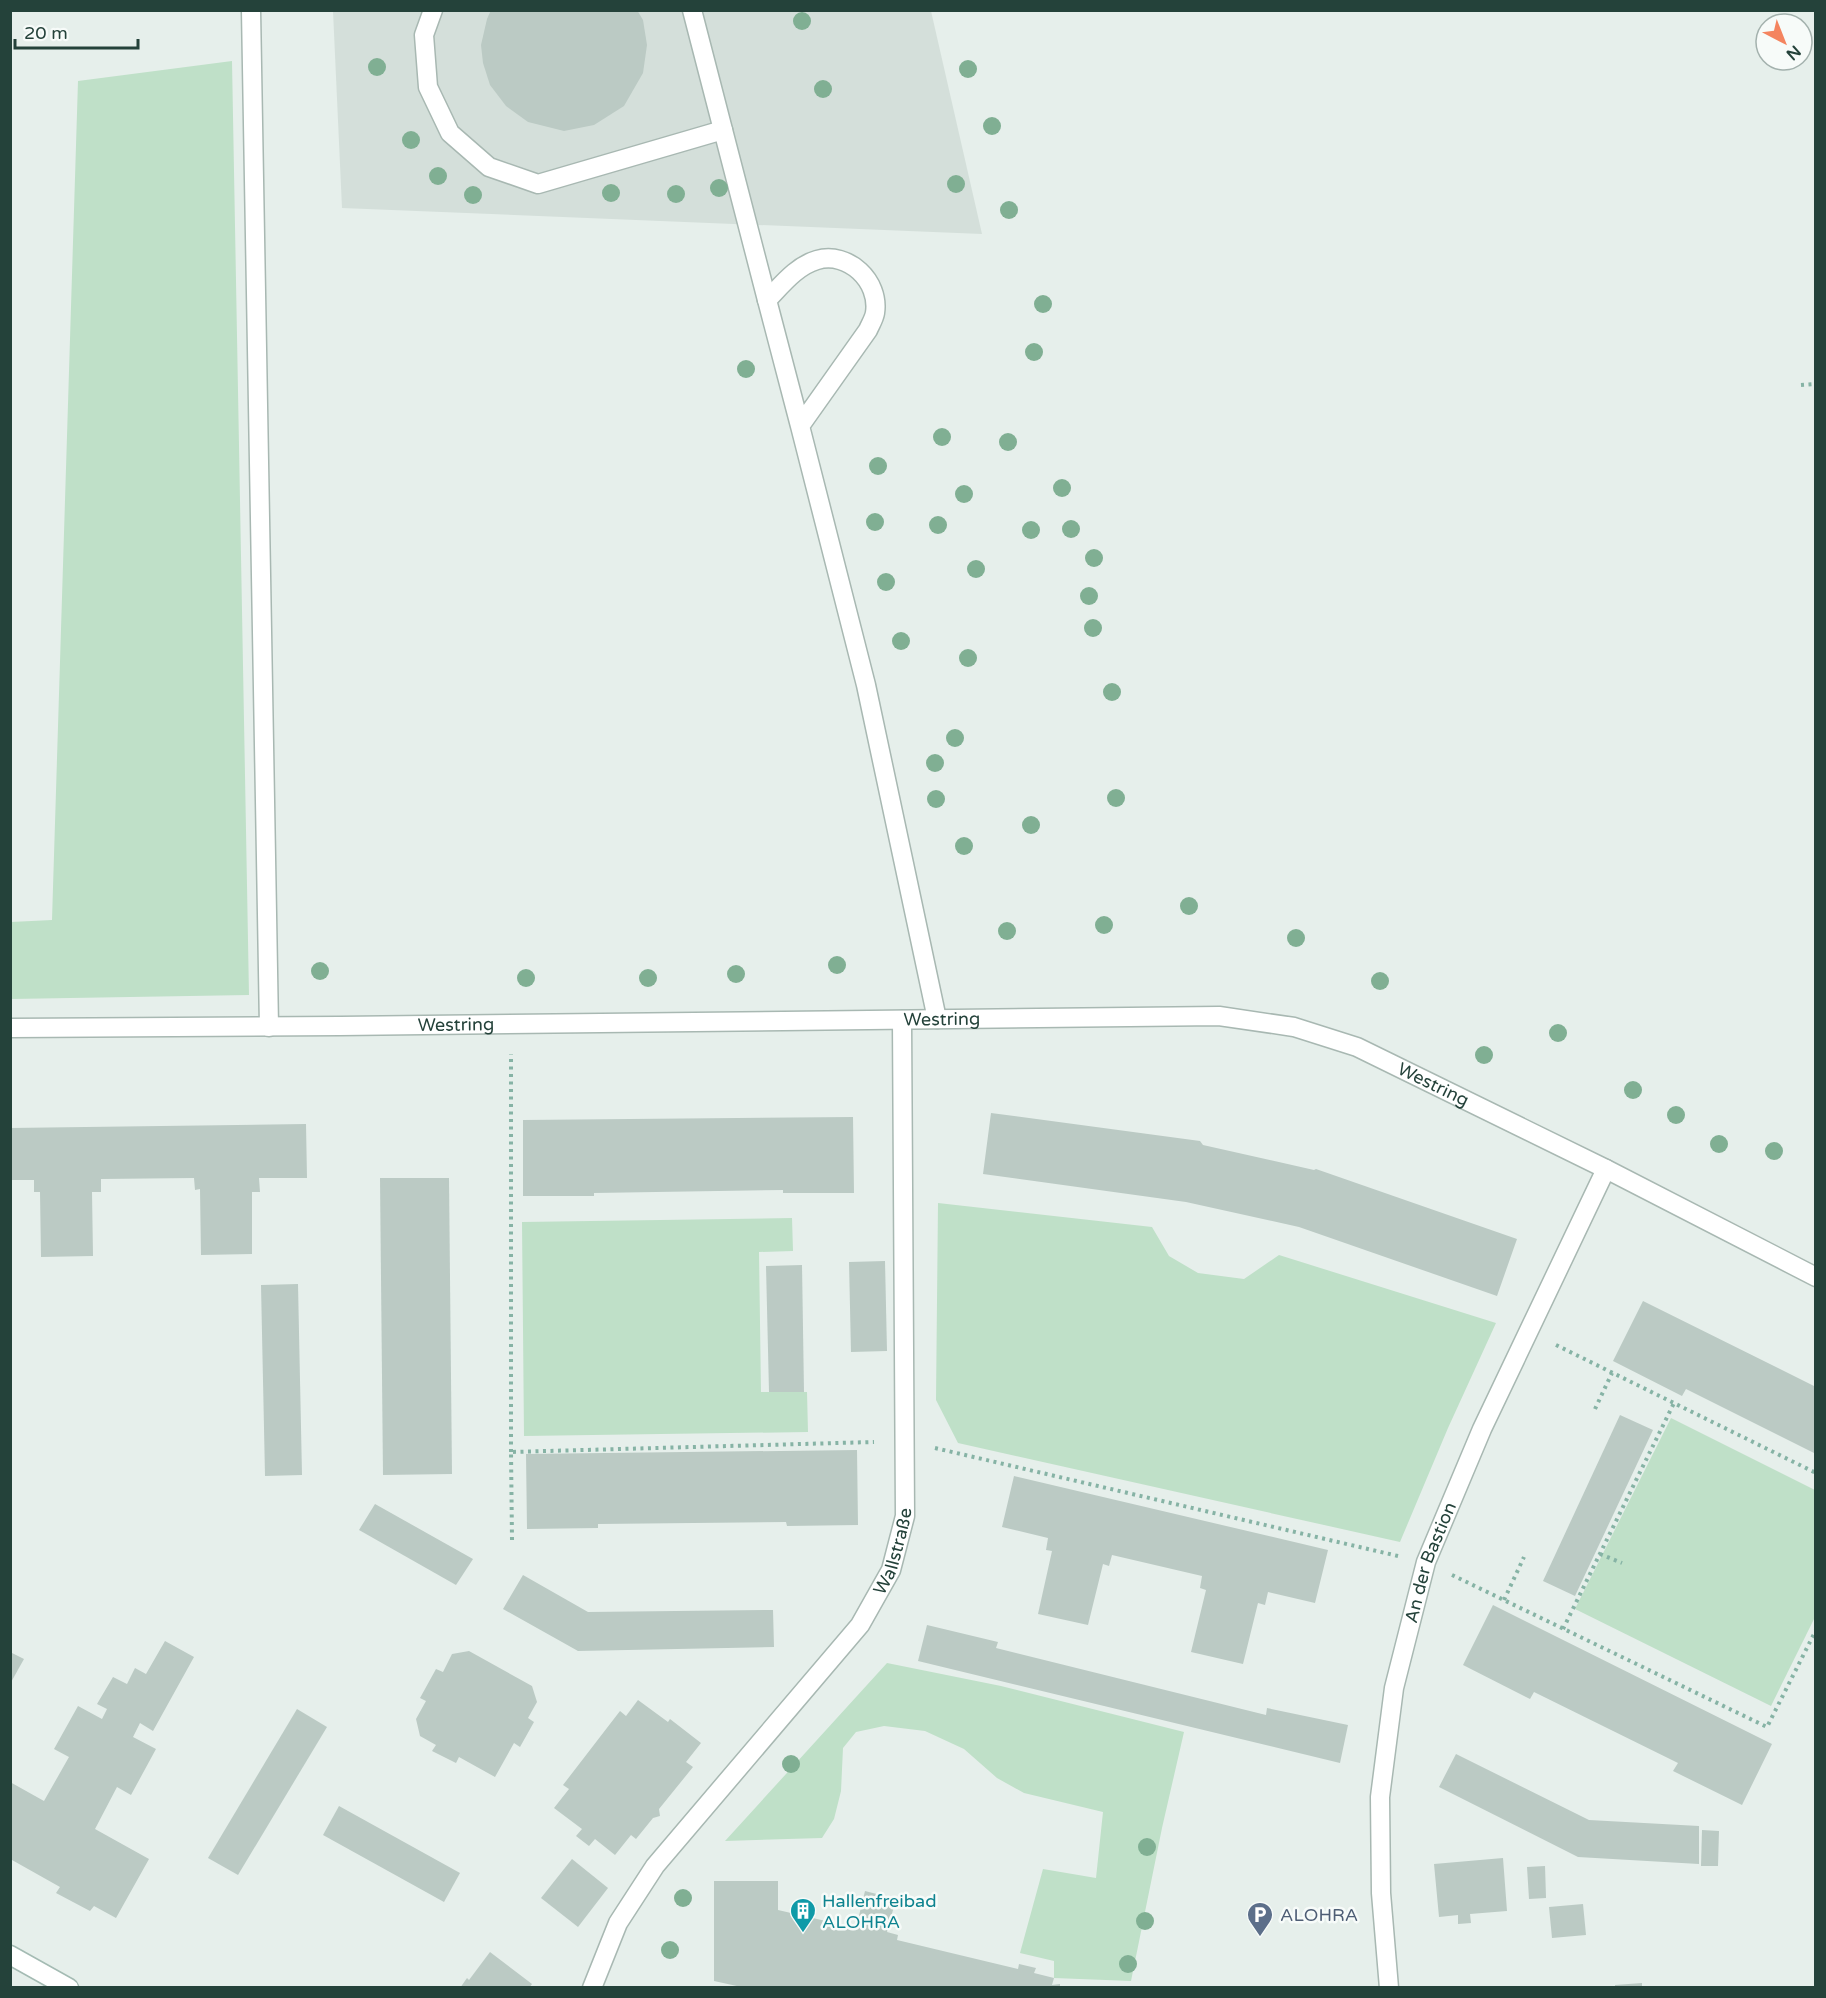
<svg xmlns="http://www.w3.org/2000/svg" width="1826" height="1998" viewBox="0 0 1826 1998" font-family="'Varela Round',sans-serif">
<style>
.built{fill:#d4dfda}
.green{fill:#bfe0c8}
.building{fill:#bbcac4}
.lines{fill:none;stroke-linecap:round;stroke-linejoin:round}
.service-casing{stroke:#a8b8b2;stroke-width:21}
.minor-casing{stroke:#a8b8b2;stroke-width:21}
.secondary-casing{stroke:#a4bbb3;stroke-width:21}
.path{stroke:#86b3a5;stroke-width:4;stroke-dasharray:3 4.5;stroke-linecap:butt}
.service{stroke:#fff;stroke-width:18}
.minor{stroke:#fff;stroke-width:18}
.secondary{stroke:#fff;stroke-width:18}
.tree{fill:#80af93}
.labels{text-anchor:middle;stroke-width:5;stroke-linejoin:round;paint-order:stroke}
.street-label{font-size:18px;fill:#24423a;stroke:#f7fbf9}
.culture-label{font-size:18px;fill:#0d838f;stroke:#f7fbf9;text-anchor:start}
.service-label{font-size:18px;fill:#4e5e75;stroke:#f7fbf9;text-anchor:start}
</style>
<rect width="100%" height="100%" fill="#e6efeb"/>
<path class="built" d="M333 11H931L982 234 342 208Z"/>
<g class="green">
<path d="M232 61 249 995 11 999V922L52 920 78 81Z"/>
<path d="M938 1203 1152 1227 1169 1256 1198 1273 1244 1279 1279 1255 1496 1323 1448 1428 1400 1542 958 1443 936 1400Z"/>
<path d="M792 1218 793 1251 759 1252 761 1392H807L808 1432 524 1436 522 1222Z"/>
<path d="M1671 1418 1815 1490V1617L1771 1706 1575 1609Z"/>
<path d="M887 1663 1001 1686 1184 1732 1162 1828 1131 1981 1054 1978V1961L1020 1953 1043 1869 1096 1878 1103 1812 1024 1793 997 1778 964 1749 925 1731 884 1726 856 1732 843 1748 841 1791 834 1819 822 1838 725 1841Z"/>
</g>
<g class="building">
<path d="M491 10H637L643 20 647 45 643 73 624 106 594 125 564 131 528 122 506 106 490 85 483 63 481 45 487 19Z"/>
<path d="M991 1113 1200 1141 1203 1145 1314 1170 1316 1169 1517 1239 1497 1296 1299 1227 1186 1202 983 1174Z"/>
<path d="M853 1117 854 1193H783V1190L594 1193V1196H523V1120Z"/>
<path d="M306 1124 307 1178H259L260 1192H252V1254L201 1255 200 1189 195 1190 194 1178 101 1179V1192H92L93 1256 41 1257 40 1192H34V1180H10V1128Z"/>
<path d="M380 1178H449L452 1474 383 1475Z"/>
<path d="M885 1261 887 1351 851 1352 849 1262Z"/>
<path d="M802 1265 804 1392H769L766 1266Z"/>
<path d="M298 1284 302 1475 265 1476 261 1285Z"/>
<path d="M1643 1301 1816 1387V1454L1686 1389 1682 1396 1613 1361Z"/>
<path d="M1620 1415 1653 1430 1575 1596 1543 1581Z"/>
<path d="M857 1450 858 1525 787 1526 786 1522 598 1524V1528L527 1529 526 1454Z"/>
<path d="M1014 1476 1328 1550 1315 1603 1268 1592 1265 1605 1258 1603 1243 1664 1191 1652 1206 1590 1200 1588 1202 1576 1112 1555 1109 1566 1103 1564 1088 1625 1038 1614 1052 1551 1046 1550 1048 1538 1002 1527Z"/>
<path d="M375 1504 473 1559 456 1585 359 1530Z"/>
<path d="M523 1575 588 1612 773 1610 774 1647 578 1651 503 1609Z"/>
<path d="M1493 1605 1772 1744 1742 1805 1673 1771 1678 1763 1534 1692 1530 1699 1463 1665Z"/>
<path d="M927 1625 998 1642 996 1648 1266 1715 1267 1708 1348 1725 1340 1763 918 1661Z"/>
<path d="M165 1641 194 1657 153 1731 140 1723 133 1737 156 1749 131 1795 117 1787 95 1829 149 1859 116 1918 94 1906 90 1911 56 1893 60 1887 12 1860 10 1864V1782L44 1801 69 1757 54 1749 78 1706 102 1719 107 1709 97 1704 113 1677 127 1684 135 1668 146 1674Z"/>
<path d="M469 1651 532 1686 537 1702 528 1718 534 1722 520 1747 514 1743 495 1777 459 1757 456 1763 432 1751 436 1745 420 1736 416 1719 426 1701 420 1698 436 1669 443 1672 452 1654Z"/>
<path d="M10 1652 24 1659 10 1684Z"/>
<path d="M638 1700 668 1722 670 1719 701 1743 686 1762 693 1767 659 1809 660 1816 653 1818 636 1839 631 1835 615 1855 595 1839 589 1846 576 1836 582 1829 554 1808 569 1789 563 1785 620 1711 626 1716Z"/>
<path d="M297 1709 327 1727 238 1875 208 1858Z"/>
<path d="M1456 1754 1589 1820 1699 1826V1864L1578 1857 1439 1787Z"/>
<path d="M339 1806 460 1873 444 1902 323 1835Z"/>
<path d="M1702 1830 1719 1831 1718 1866H1701Z"/>
<path d="M1503 1858 1507 1911 1470 1914 1471 1923 1458 1924V1915L1439 1917 1434 1864Z"/>
<path d="M572 1859 608 1888 578 1927 541 1898Z"/>
<path d="M1545 1866 1546 1898 1529 1899 1527 1867Z"/>
<path d="M714 1881H778V1910L856 1928 865 1891 896 1899 887 1932 898 1935 897 1940 1018 1969 1019 1964 1036 1968 1034 1973 1054 1978 1052 1985 1060 1984V1988H746L714 1981Z"/>
<path d="M1583 1904 1586 1935 1552 1938 1549 1907Z"/>
<path d="M490 1952 532 1984 529 1988H460L467 1978 469 1980Z"/>
<path d="M1642 1983V1988H1615V1985Z"/>
</g>
<g class="lines">
<defs>
<g id="service">
<path d="M251 10 269 1027"/>
<path d="M433 10 424 35 428 87 450 133 489 167 538 184 723 130"/>
<path d="M692 10 767 300"/>
<path d="M800 426 767 300C781 286 796 266 817 260 848 251 880 281 875 313 874 319 870 325 868 330L800 426 866 685 937 1019"/>
</g>
<g id="minor">
<path id="s1" d="M10 1028 340 1026 1219 1016 1294 1027 1357 1047 1606 1169 1816 1277"/>
<path id="s2" d="M592 1988 618 1923 655 1866 860 1625 891 1570 905 1516 902 1020"/>
<path id="s3" d="M1389 1988 1381 1893 1380 1797 1394 1688 1426 1562 1482 1429 1606 1169"/>
</g>
<path id="secondary" d="M10 1955 69 1988"/>
</defs>
<use href="#service" class="service-casing"/>
<use href="#minor" class="minor-casing"/>
<use href="#secondary" class="secondary-casing"/>
<g class="path">
<path d="M1801 385 1816 384"/>
<path d="M1556 1345 1816 1473"/>
<path d="M1595 1409 1612 1373"/>
<path d="M935 1448 1398 1556"/>
<path d="M511 1452V1054"/>
<path d="M512 1540 511 1452 874 1442"/>
<path d="M1600 1554 1622 1563"/>
<path d="M1452 1575 1767 1727 1816 1630"/>
<path d="M1504 1600 1524 1557"/>
<path d="M1563 1629 1674 1403"/>
</g>
<use href="#service" class="service"/>
<use href="#minor" class="minor"/>
<use href="#secondary" class="secondary"/>
</g>
<g class="tree">
<circle cx="802" cy="21" r="9"/>
<circle cx="377" cy="67" r="9"/>
<circle cx="968" cy="69" r="9"/>
<circle cx="823" cy="89" r="9"/>
<circle cx="992" cy="126" r="9"/>
<circle cx="411" cy="140" r="9"/>
<circle cx="438" cy="176" r="9"/>
<circle cx="956" cy="184" r="9"/>
<circle cx="719" cy="188" r="9"/>
<circle cx="611" cy="193" r="9"/>
<circle cx="676" cy="194" r="9"/>
<circle cx="473" cy="195" r="9"/>
<circle cx="1009" cy="210" r="9"/>
<circle cx="1043" cy="304" r="9"/>
<circle cx="1034" cy="352" r="9"/>
<circle cx="746" cy="369" r="9"/>
<circle cx="942" cy="437" r="9"/>
<circle cx="1008" cy="442" r="9"/>
<circle cx="878" cy="466" r="9"/>
<circle cx="1062" cy="488" r="9"/>
<circle cx="964" cy="494" r="9"/>
<circle cx="875" cy="522" r="9"/>
<circle cx="938" cy="525" r="9"/>
<circle cx="1071" cy="529" r="9"/>
<circle cx="1031" cy="530" r="9"/>
<circle cx="1094" cy="558" r="9"/>
<circle cx="976" cy="569" r="9"/>
<circle cx="886" cy="582" r="9"/>
<circle cx="1089" cy="596" r="9"/>
<circle cx="1093" cy="628" r="9"/>
<circle cx="901" cy="641" r="9"/>
<circle cx="968" cy="658" r="9"/>
<circle cx="1112" cy="692" r="9"/>
<circle cx="955" cy="738" r="9"/>
<circle cx="935" cy="763" r="9"/>
<circle cx="1116" cy="798" r="9"/>
<circle cx="936" cy="799" r="9"/>
<circle cx="1031" cy="825" r="9"/>
<circle cx="964" cy="846" r="9"/>
<circle cx="1189" cy="906" r="9"/>
<circle cx="1104" cy="925" r="9"/>
<circle cx="1007" cy="931" r="9"/>
<circle cx="1296" cy="938" r="9"/>
<circle cx="837" cy="965" r="9"/>
<circle cx="320" cy="971" r="9"/>
<circle cx="736" cy="974" r="9"/>
<circle cx="526" cy="978" r="9"/>
<circle cx="648" cy="978" r="9"/>
<circle cx="1380" cy="981" r="9"/>
<circle cx="1558" cy="1033" r="9"/>
<circle cx="1484" cy="1055" r="9"/>
<circle cx="1633" cy="1090" r="9"/>
<circle cx="1676" cy="1115" r="9"/>
<circle cx="1719" cy="1144" r="9"/>
<circle cx="1774" cy="1151" r="9"/>
<circle cx="791" cy="1764" r="9"/>
<circle cx="1147" cy="1847" r="9"/>
<circle cx="683" cy="1898" r="9"/>
<circle cx="1145" cy="1921" r="9"/>
<circle cx="670" cy="1950" r="9"/>
<circle cx="1128" cy="1964" r="9"/>
</g>
<defs>
<symbol id="building-pin" viewBox="-11 -11 22 30"><path d="M0 17L-7.5 6A9.5 9.5 0 1 1 7.5 6Z" fill="#0f9aa8" stroke="#f7fbf9"/><path d="M-4-6H4V6H1V3H-1V6H-4ZM-2.5-4.3h1.7v1.8h-1.7ZM.8-4.3h1.7v1.8H.8ZM-2.5-1h1.7V.8h-1.7ZM.8-1h1.7V.8H.8Z" fill="#fff"/></symbol>
<symbol id="parking-pin" viewBox="-11 -11 22 30"><path d="M0 17L-7.5 6A9.5 9.5 0 1 1 7.5 6Z" fill="#5c6f8a" stroke="#f7fbf9"/><path d="M-3.5-5.5H1a3.5 3.5 0 0 1 0 7H-1V5.5H-3.5ZM-1-3.4V-.6H.8a1.4 1.4 0 0 0 0-2.8Z" fill="#fff"/></symbol>
</defs>
<g fill-rule="evenodd">
<use href="#building-pin" x="788" y="1896" width="30" height="40"/>
<use href="#parking-pin" x="1245" y="1900" width="30" height="40"/>
</g>
<g class="labels">
<g class="street-label">
<text dy="6" stroke="none"><textPath href="#s1" startOffset="932">Westring</textPath></text>
<text dy="6" stroke="none"><textPath href="#s1" startOffset="446">Westring</textPath></text>
<text dy="6" stroke="none"><textPath href="#s1" startOffset="1436">Westring</textPath></text>
<text dy="6" stroke="none"><textPath href="#s2" startOffset="536">Wallstraße</textPath></text>
<text dy="6" stroke="none"><textPath href="#s3" startOffset="432">An der Bastion</textPath></text>
</g>
<g class="culture-label">
<text x="822" y="1907">Hallenfreibad<tspan x="822" dy="21">ALOHRA</tspan></text>
</g>
<g class="service-label">
<text x="1280" y="1921">ALOHRA</text>
</g>
</g>
<rect width="1826" height="1998" fill="none" stroke="#24423a" stroke-width="24"/>
<g transform="translate(1784 42) rotate(138)"><circle r="28" fill="#f7fbf9" stroke="#a3b1ad" stroke-width="1.5"/>
<path d="M0-4.5L10 22L0 15L-10 22Z" fill="#f4845f"/>
<text y="-9" font-size="16" font-weight="bold" text-anchor="middle" fill="#24423a">N</text>
</g>
<path d="M15 39v9h123v-9" fill="none" stroke="#24423a" stroke-width="3"/>
<text x="24" y="39" font-size="18" fill="#24423a" stroke="#f7fbf9" stroke-width="4.5" paint-order="stroke">20 m</text>
</svg>
